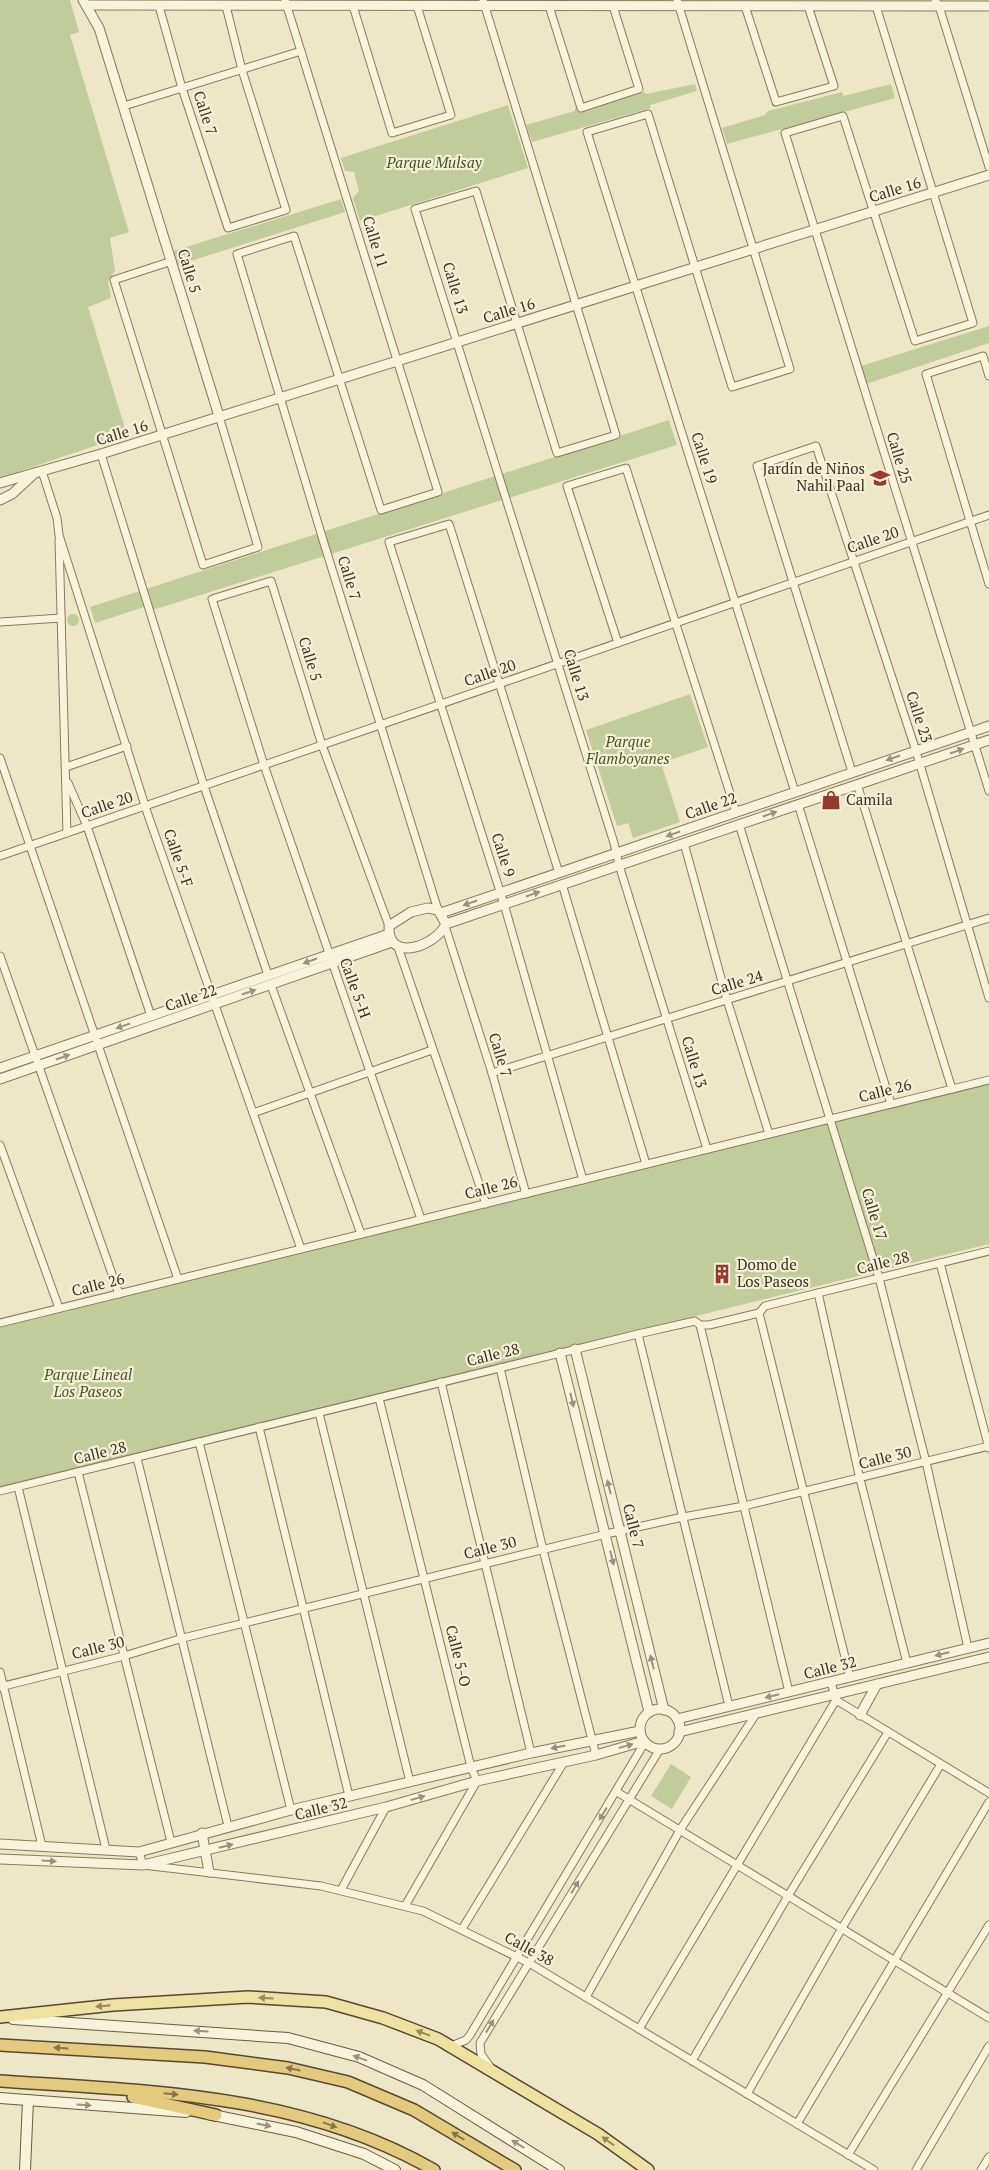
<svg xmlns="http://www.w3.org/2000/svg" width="989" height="2170" viewBox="0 0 989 2170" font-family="'PT Serif',serif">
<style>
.green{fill:#c0cc9b}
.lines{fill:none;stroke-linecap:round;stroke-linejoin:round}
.minor-casing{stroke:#897a5d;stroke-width:9}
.tertiary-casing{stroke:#897a5d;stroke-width:11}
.secondary-casing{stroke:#6b5b40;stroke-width:12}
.primary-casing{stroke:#574831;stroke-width:14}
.trunk-casing{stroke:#574831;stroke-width:14}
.minor{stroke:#f8f3db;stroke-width:7}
.tertiary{stroke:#f8f3db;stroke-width:9}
.secondary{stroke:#f8f3db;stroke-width:10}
.primary{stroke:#efe1a1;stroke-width:11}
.trunk{stroke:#e4ca7e;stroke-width:11}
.oneway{fill:#99927e}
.oneway2{fill:#948860}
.oneway3{fill:#86754a}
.labels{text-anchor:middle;stroke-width:4.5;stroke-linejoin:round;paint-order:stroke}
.street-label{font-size:15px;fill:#3a3020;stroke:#f5f0d7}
.park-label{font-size:15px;font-style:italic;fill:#445627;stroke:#f5f0d7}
.poi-label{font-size:15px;fill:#3a3020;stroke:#f5f0d7;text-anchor:start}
</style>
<rect width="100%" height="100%" fill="#eee7c7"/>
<g class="green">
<path d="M0 0H70L79 32 70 35 129 232 110 238 115 271 108 281 111 298 88 307 127 435 0 478Z"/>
<path d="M695 84 697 91 650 105 651 108 532 142 526 125 575 111V108L645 92 646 94Z"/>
<path d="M891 84 895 98 727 144 722 128 765 115 768 111 842 92 843 96Z"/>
<path d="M508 105 528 168 360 221 353 198 359 191 354 172 345 171 341 158Z"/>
<path d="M341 199 345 212 178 265 173 251Z"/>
<path d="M989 326V343L866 384 861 366Z"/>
<path d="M669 420 677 445 156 609 144 607 95 623 90 607Z"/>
<circle cx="73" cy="620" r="6"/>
<path d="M690 694 708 747 661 763 680 822 633 838 628 823 617 826 586 730Z"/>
<path d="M989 1084V1244L0 1487V1323L486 1204Z"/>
<path d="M671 1764 691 1777 672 1809 651 1796Z"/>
</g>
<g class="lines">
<defs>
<g id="minor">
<path d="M285 0 438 492 381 510 294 236 237 254 323 540 438 910"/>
<path d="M483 0 616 435 557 453 476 191 415 209 614 843 619 865 707 1149"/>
<path d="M677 0 790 369 732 387 648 114 587 132 795 792"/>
<path d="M935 0 939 6 989 167"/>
<path d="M159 6 182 88 228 228 286 210 242 70 226 6"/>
<path d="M353 6 392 133 451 115 417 6"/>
<path d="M549 6 581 108 639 89 613 6"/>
<path d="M745 6 776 102 834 86 808 6"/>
<path d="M876 6 973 323 915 341 843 116 785 133 989 791"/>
<path d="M124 106 301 51"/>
<path d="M172 261 114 280 203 565 258 547 219 416"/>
<path d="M989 376 983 356 926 374 989 584"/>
<path d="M101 454 204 786 268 975"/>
<path d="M42 471 57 518 59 535 148 815 301 1249"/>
<path d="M59 540 67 833"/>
<path d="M0 622 61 618"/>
<path d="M618 643 567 486 626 468 736 812"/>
<path d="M0 758 178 1279"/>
<path d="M66 767 127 746"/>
<path d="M852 772 757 466 816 446 916 751 989 998"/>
<path d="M68 783 87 826 151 1016"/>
<path d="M857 784 952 1089"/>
<path d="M798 804 891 1104"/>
<path d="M739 824 879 1278 926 1462 968 1648"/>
<path d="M684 843 727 1000 769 1134"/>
<path d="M0 856 989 515"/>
<path d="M559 873 449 524 389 542 504 904 583 1180"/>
<path d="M562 884 646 1164"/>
<path d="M389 926 322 745 271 581 212 599 264 765 421 1219"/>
<path d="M445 926 492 1073 526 1194"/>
<path d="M398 947 486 1204"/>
<path d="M0 956 119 1294"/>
<path d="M271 985 361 1234"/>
<path d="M492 1073 989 918"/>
<path d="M253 1113 432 1050"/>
<path d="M0 1145 59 1308"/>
<path d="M940 1263 989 1448"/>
<path d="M818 1293 860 1479 907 1663"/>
<path d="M759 1313 850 1677"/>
<path d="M0 1323 989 1080"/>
<path d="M700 1325 789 1692"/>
<path d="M638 1334 729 1706"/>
<path d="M500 1368 543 1550 596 1755"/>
<path d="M441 1382 531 1753"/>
<path d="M379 1398 471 1767 477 1781 405 1906"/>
<path d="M319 1413 410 1782"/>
<path d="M259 1427 349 1796"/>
<path d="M199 1442 291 1810"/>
<path d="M137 1458 228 1826"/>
<path d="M78 1472 171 1842"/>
<path d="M18 1487 106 1849"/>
<path d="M0 1491 638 1334 695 1321 700 1325H709L759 1313 765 1306 989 1251"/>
<path d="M0 1672 42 1846"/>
<path d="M831 1682 836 1700 989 1793"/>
<path d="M0 1687 124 1656 183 1638 606 1534 683 1517 744 1506 989 1446"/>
<path d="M617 1792 989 2018"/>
<path d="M139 1852 143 1865 321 1886 423 1911 529 1963 874 2170"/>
<path d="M341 1890 386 1807"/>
<path d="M462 1929 564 1762"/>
<path d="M586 1997 680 1830 756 1714"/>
<path d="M639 2029 836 1700"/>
<path d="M451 2046 466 2040 470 2035 645 1742"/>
<path d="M692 2061 788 1896 888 1732"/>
<path d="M491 2068 481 2054 480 2043 660 1749"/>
<path d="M747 2094 842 1928 941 1764"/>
<path d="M797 2124 989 1802"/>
<path d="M848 2155 989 1925"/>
<path d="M916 2170 989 2046"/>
<path d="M981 2170 989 2157"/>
</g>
<g id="tertiary">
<path d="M83 0 99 28 219 416"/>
<path d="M86 5 989 6"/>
<path d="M0 483 101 454 989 175"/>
<path d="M0 500 12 494 35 473"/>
<path d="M428 908 438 910 446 924C435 947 387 963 389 926L411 912Z"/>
<path d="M441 913 989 726"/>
<path d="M446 924 989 740"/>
<path d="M0 1068 389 934"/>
<path d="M0 1079 392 942"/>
<path d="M575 1349 664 1710"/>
<path d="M560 1353 649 1712"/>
<circle cx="660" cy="1729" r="20"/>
<path d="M860 1715 877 1684"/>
<path d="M677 1719 989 1643"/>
<path d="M679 1732 989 1657"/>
<path d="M202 1833 209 1872"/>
<path d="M0 1844 139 1852 291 1810 531 1753 640 1731"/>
<path d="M0 1859 143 1865 386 1807 477 1781 596 1755 644 1741"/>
</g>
<g id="secondary">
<path d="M13 2019 288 2038 359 2057 423 2085 559 2170"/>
<path d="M0 2098 186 2112"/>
<path d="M208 2114 296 2132 364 2154 395 2170"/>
<path d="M25 2170 28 2100"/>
</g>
<path id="primary" d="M0 2017 113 2005 248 1997 326 2002 383 2018 438 2039 598 2134 648 2170"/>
<g id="trunk">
<path d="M0 2045 205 2057 288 2068 348 2082 414 2110 515 2170"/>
<path d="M0 2081C149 2091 300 2093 434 2170"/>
<path d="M133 2097 216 2115"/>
</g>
</defs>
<use href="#minor" class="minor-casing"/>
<use href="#tertiary" class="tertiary-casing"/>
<use href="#secondary" class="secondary-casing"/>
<use href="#primary" class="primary-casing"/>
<use href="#trunk" class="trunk-casing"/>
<use href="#minor" class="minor"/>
<use href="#tertiary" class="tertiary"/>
<use href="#secondary" class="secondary"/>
<use href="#primary" class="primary"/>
<use href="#trunk" class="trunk"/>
</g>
<defs><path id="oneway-solid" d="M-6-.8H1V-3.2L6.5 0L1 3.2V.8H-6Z" transform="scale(1.25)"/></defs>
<g class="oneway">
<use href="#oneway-solid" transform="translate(957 751) rotate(-19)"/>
<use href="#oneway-solid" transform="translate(893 758) rotate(161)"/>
<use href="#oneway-solid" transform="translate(770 814) rotate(-19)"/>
<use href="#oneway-solid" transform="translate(673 834) rotate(161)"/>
<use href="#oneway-solid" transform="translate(533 894) rotate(-19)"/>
<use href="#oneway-solid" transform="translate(470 903) rotate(161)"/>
<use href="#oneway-solid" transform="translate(310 961) rotate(161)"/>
<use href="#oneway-solid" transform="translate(249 992) rotate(-19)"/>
<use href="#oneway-solid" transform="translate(123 1026) rotate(161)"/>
<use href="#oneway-solid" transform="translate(63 1057) rotate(-19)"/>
<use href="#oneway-solid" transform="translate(572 1400) rotate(76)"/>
<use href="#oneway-solid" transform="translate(609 1487) rotate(-104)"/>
<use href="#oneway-solid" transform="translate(612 1558) rotate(76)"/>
<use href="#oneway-solid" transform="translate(942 1654) rotate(166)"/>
<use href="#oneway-solid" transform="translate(652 1662) rotate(-104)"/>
<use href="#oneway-solid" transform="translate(772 1696) rotate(166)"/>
<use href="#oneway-solid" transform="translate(626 1746) rotate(-16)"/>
<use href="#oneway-solid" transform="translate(558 1747) rotate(168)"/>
<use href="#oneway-solid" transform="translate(418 1798) rotate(-16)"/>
<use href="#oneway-solid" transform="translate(603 1814) rotate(121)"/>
<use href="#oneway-solid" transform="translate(226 1846) rotate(-14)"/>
<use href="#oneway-solid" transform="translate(49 1861) rotate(3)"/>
<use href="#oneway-solid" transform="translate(575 1887) rotate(-59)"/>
<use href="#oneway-solid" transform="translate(490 2026) rotate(-59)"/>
<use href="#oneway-solid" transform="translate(201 2031) rotate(-176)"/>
<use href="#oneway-solid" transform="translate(360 2058) rotate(-160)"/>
<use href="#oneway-solid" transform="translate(84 2105) rotate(4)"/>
<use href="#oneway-solid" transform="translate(264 2125) rotate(12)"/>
<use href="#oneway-solid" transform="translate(518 2144) rotate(-148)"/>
</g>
<g class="oneway2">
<use href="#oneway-solid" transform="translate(266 1998) rotate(-177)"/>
<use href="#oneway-solid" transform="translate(103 2006) rotate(174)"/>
<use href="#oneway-solid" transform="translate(423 2033) rotate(-159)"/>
<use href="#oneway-solid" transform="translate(608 2141) rotate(-144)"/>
</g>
<g class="oneway3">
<use href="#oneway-solid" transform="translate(61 2048) rotate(-177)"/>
<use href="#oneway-solid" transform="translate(293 2069) rotate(-168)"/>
<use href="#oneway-solid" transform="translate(171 2094) rotate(5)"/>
<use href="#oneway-solid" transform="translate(330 2125) rotate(20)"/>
<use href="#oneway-solid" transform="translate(458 2136) rotate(-149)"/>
</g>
<defs>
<symbol id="school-bare" viewBox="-9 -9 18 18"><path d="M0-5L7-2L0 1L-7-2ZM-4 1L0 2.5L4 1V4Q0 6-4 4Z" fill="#973a2e" stroke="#f5f0d7" stroke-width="2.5" paint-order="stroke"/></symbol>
<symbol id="shop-bare" viewBox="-9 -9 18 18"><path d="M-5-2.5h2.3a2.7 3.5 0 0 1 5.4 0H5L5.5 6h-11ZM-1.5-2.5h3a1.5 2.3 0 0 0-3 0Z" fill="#973a2e" stroke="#f5f0d7" stroke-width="2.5" paint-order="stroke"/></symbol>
<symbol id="building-bare" viewBox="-9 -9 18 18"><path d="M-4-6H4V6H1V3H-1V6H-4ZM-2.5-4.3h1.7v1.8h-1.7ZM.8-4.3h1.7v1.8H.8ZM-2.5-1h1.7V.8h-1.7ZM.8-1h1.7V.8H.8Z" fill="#973a2e" stroke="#f5f0d7" stroke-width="2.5" paint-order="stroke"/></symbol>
</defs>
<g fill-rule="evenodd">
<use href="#school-bare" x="866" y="464" width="28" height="28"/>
<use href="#shop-bare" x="817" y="786" width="28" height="28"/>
<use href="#building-bare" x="708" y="1260" width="28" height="28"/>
</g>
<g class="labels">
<g class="street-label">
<text transform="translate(205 113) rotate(72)" y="5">Calle 7</text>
<text transform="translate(895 190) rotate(-17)" y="5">Calle 16</text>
<text transform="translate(375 242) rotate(73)" y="5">Calle 11</text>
<text transform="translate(189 271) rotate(73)" y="5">Calle 5</text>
<text transform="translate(455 288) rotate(73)" y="5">Calle 13</text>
<text transform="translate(509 311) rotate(-17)" y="5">Calle 16</text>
<text transform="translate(122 433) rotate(-17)" y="5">Calle 16</text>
<text transform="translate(704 458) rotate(72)" y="5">Calle 19</text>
<text transform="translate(899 458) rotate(73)" y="5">Calle 25</text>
<text transform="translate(873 540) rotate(-19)" y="5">Calle 20</text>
<text transform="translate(349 578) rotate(73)" y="5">Calle 7</text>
<text transform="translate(310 659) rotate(73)" y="5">Calle 5</text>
<text transform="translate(490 673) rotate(-19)" y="5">Calle 20</text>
<text transform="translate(576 675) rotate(73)" y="5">Calle 13</text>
<text transform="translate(919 717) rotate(72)" y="5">Calle 23</text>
<text transform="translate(107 805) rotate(-19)" y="5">Calle 20</text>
<text transform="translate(711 806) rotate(-19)" y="5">Calle 22</text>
<text transform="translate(503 855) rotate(72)" y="5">Calle 9</text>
<text transform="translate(178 858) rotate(71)" y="5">Calle 5-F</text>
<text transform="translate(737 983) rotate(-17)" y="5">Calle 24</text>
<text transform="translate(355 988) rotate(70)" y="5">Calle 5-H</text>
<text transform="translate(191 998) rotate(-19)" y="5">Calle 22</text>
<text transform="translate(500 1055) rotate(73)" y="5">Calle 7</text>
<text transform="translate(694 1062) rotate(73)" y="5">Calle 13</text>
<text transform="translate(885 1091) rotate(-14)" y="5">Calle 26</text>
<text transform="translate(491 1188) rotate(-14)" y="5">Calle 26</text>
<text transform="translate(874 1214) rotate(73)" y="5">Calle 17</text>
<text transform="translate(883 1263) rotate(-14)" y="5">Calle 28</text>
<text transform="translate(98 1285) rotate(-14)" y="5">Calle 26</text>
<text transform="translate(493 1355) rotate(-14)" y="5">Calle 28</text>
<text transform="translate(100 1453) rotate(-14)" y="5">Calle 28</text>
<text transform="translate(885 1458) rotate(-14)" y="5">Calle 30</text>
<text transform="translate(633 1526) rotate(76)" y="5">Calle 7</text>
<text transform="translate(490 1548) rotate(-14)" y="5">Calle 30</text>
<text transform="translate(98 1648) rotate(-14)" y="5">Calle 30</text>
<text transform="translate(458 1656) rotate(76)" y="5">Calle 5-O</text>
<text transform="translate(830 1668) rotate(-14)" y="5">Calle 32</text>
<text transform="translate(321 1809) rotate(-14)" y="5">Calle 32</text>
<text transform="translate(529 1949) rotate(29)" y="5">Calle 38</text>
</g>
<g class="park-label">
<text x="434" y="168">Parque Mulsay</text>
<text x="628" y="747">Parque<tspan x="628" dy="17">Flamboyanes</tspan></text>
<text x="88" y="1380">Parque Lineal<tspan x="88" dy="17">Los Paseos</tspan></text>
</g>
<g class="poi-label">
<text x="865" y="474" text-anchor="end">Jardín de Niños<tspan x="865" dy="17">Nahil Paal</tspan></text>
<text x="846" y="805">Camila</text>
<text x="737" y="1270">Domo de<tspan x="737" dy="17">Los Paseos</tspan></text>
</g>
</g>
</svg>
